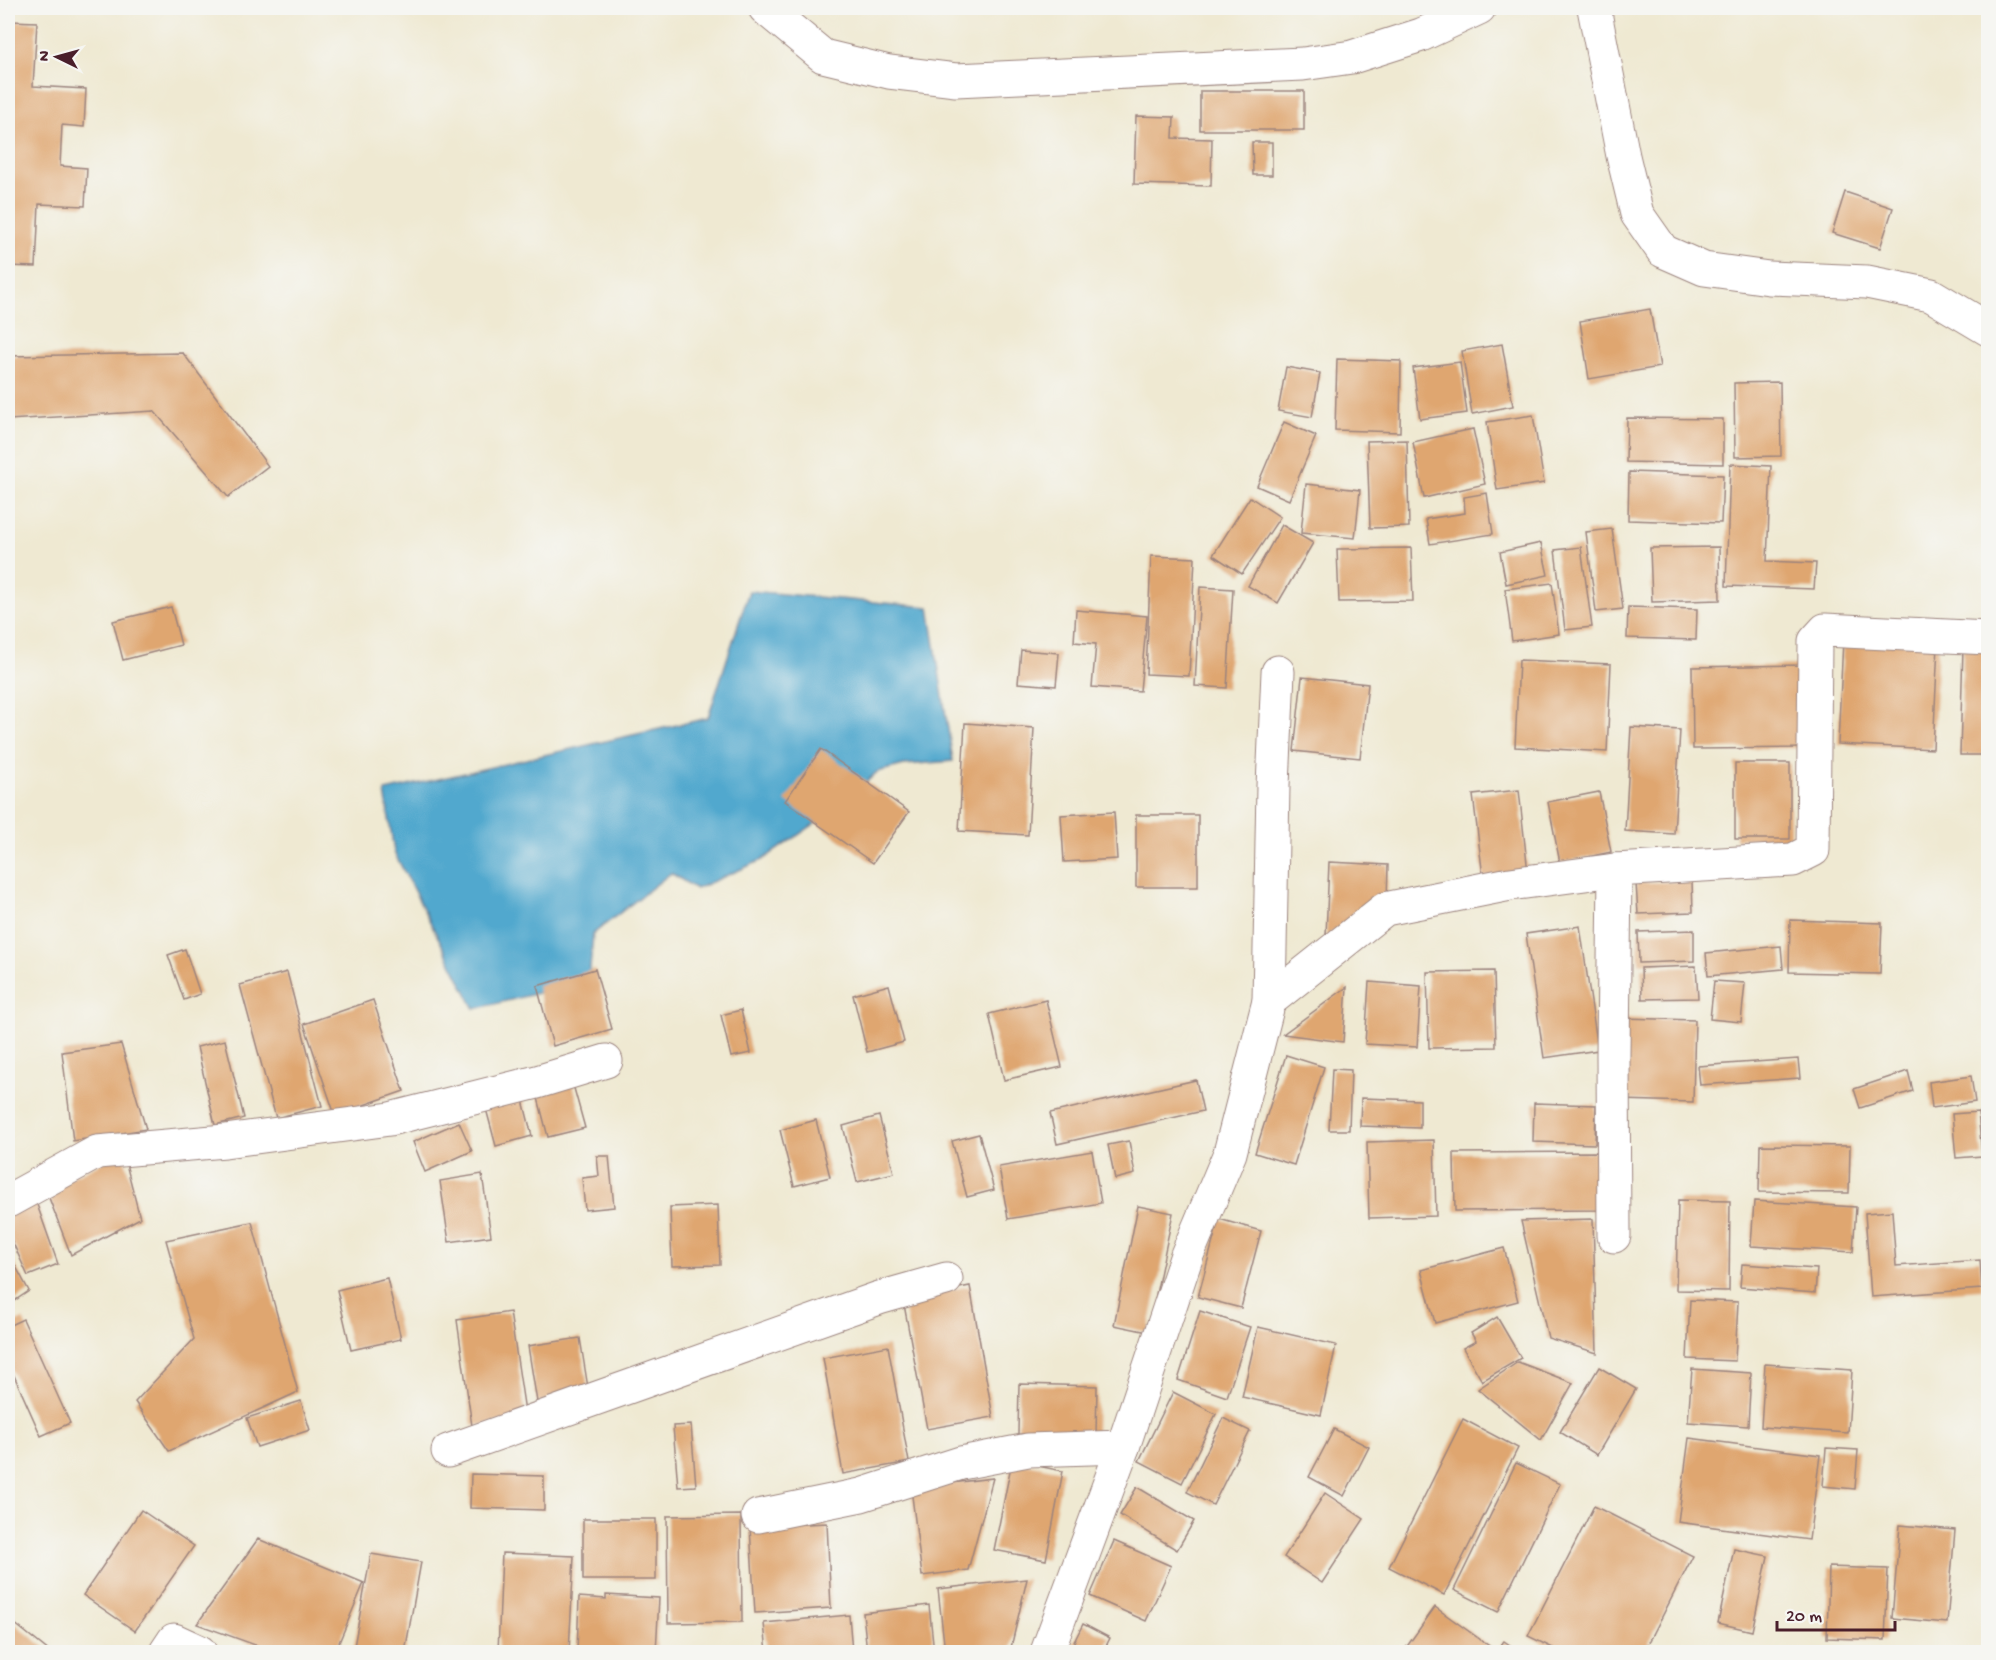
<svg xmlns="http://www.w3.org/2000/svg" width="1996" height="1660" viewBox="0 0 1996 1660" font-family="'Gochi Hand',sans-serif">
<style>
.water{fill:#51a8ce;stroke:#4e647c;stroke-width:1.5}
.building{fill:#dfa670}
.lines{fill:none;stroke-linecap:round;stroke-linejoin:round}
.minor-casing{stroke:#9c847e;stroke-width:35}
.tertiary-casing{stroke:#9c847e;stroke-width:35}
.minor{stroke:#fff;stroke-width:33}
.tertiary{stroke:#fff;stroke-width:33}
</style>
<rect width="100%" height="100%" fill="#f6f6f2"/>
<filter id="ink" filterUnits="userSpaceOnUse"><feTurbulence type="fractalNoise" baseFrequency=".0167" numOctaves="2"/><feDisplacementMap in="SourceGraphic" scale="12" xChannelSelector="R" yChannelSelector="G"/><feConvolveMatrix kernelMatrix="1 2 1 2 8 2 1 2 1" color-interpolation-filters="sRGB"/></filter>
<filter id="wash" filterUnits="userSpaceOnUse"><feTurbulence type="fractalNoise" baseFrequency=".008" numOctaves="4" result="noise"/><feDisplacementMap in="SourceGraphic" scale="24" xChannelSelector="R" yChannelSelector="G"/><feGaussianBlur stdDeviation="1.35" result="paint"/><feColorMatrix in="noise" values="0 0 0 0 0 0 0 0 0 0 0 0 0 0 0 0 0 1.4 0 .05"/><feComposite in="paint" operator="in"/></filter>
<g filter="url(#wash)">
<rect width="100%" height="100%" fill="#efe9d2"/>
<path class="water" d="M749 591 929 607 953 761 904 765 877 772 842 805 762 860 696 889 671 873 593 934 589 980 475 1009 394 852 385 791 708 718Z"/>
<g id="blocks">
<g class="building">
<path d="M8 21 37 22 33 86 86 89 84 127 62 125 60 166 87 168 85 206 39 204 36 267 8 266Z"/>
<rect x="1200" y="91" width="104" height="39"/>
<path d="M1136 116 1174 117 1173 138 1212 139 1211 186 1134 184Z"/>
<path d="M1252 142H1272V175H1253Z"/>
<path d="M1845 192 1893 208 1880 248 1832 233Z"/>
<path d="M1650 309 1660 367 1589 379 1580 321Z"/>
<path d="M1502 344 1513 406 1472 414 1462 351Z"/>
<path d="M183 353 268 466 228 497 154 411 8 420V356Z"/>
<path d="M1337 359 1401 361 1400 432 1335 430Z"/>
<path d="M1460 362 1467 413 1420 419 1413 368Z"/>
<path d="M1286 367 1320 373 1312 417 1278 411Z"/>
<path d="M1780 382 1781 456 1735 457 1734 383Z"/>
<path d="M1533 415 1544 483 1497 490 1487 422Z"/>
<path d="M1627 418 1723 419V464L1626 462Z"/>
<path d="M1284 422 1316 436 1289 500 1257 486Z"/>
<path d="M1473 429 1485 484 1424 498 1413 442Z"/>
<path d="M1407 440 1409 527 1370 528 1367 441Z"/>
<path d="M1730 464 1771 466 1767 561 1816 563 1814 589 1726 586Z"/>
<path d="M1629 472 1723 475 1721 523 1628 520Z"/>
<path d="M1306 484 1360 490 1355 538 1301 533Z"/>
<path d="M1487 493 1493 534 1430 544 1426 519 1465 513 1464 497Z"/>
<path d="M1250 497 1280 517 1242 574 1213 555Z"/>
<path d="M1282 525 1313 543 1278 603 1248 586Z"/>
<path d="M1612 529 1623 609 1596 612 1586 532Z"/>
<path d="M1541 543 1548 575 1506 584 1500 552Z"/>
<path d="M1581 547 1592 627 1565 630 1555 550Z"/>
<path d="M1719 547 1720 600 1652 602 1650 548Z"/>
<path d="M1411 548 1413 601 1339 602 1337 549Z"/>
<path d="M1151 556 1195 558 1189 676 1146 674Z"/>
<path d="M1552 583 1559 634 1512 641 1505 589Z"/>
<path d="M1200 587 1233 589 1227 688 1195 686Z"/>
<path d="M171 607 181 645 123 660 113 621Z"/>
<path d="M1628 607 1697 609 1696 640 1627 638Z"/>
<path d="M1076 610 1147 616 1140 691 1092 687 1096 644 1074 642Z"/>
<path d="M1843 640 1938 645 1933 749 1838 744Z"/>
<path d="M1963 647 1988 648V755H1960Z"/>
<path d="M1021 650 1059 653 1056 686 1018 683Z"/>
<path d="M1519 660 1611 664 1607 752 1515 747Z"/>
<path d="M1804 665V748L1693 749 1692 667Z"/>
<path d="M1302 677 1368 684 1360 758 1294 751Z"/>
<path d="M965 723 1034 728 1028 835 959 831Z"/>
<path d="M1631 727 1680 730 1674 834 1625 831Z"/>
<path d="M821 749 909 812 873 863 785 801Z"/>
<rect x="1735" y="763" width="55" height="76"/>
<path d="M1519 790 1528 873 1483 877 1473 795Z"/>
<path d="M1599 792 1611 852 1560 863 1548 802Z"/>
<path d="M1114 812 1117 859 1064 862 1061 815Z"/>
<rect x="1136" y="815" width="62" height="72"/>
<path d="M1329 862 1388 865 1387 900 1326 936Z"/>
<path d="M1692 881 1693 912 1638 914 1636 883Z"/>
<path d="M1790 920 1882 923 1880 974 1789 972Z"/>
<path d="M1580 926 1598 1050 1544 1058 1526 934Z"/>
<path d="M1694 930V961L1639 963 1638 932Z"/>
<path d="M1781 946 1783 969 1708 976 1706 953Z"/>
<path d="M185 949 200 994 184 1000 168 955Z"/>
<path d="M1696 966 1698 998 1642 999 1641 968Z"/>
<path d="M595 969 612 1029 553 1046 537 986Z"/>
<path d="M1494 971 1496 1047 1429 1048 1427 972Z"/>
<path d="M287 972 322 1106 276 1118 240 985Z"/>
<path d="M1714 981 1745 983 1741 1022 1710 1019Z"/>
<path d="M1369 982 1421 986 1417 1047 1365 1044Z"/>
<path d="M889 985 904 1042 867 1052 853 995Z"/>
<path d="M1347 987 1343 1042 1283 1034Z"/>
<path d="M373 1000 404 1091 335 1115 304 1024Z"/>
<path d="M1046 1000 1062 1067 1004 1080 989 1014Z"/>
<path d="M741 1010 751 1053 731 1057 721 1015Z"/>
<path d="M1622 1018 1695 1020 1693 1102 1620 1100Z"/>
<path d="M225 1040 244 1118 215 1125 197 1047Z"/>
<path d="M121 1044 146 1129 73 1141 62 1052Z"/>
<path d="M1286 1055 1324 1067 1294 1165 1255 1153Z"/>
<path d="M1798 1059 1800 1078 1700 1085 1698 1066Z"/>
<path d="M1332 1069 1351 1070 1349 1130H1329Z"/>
<path d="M1908 1071 1913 1091 1860 1108 1854 1089Z"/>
<path d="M1971 1076 1975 1102 1932 1108 1929 1082Z"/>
<path d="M1196 1080 1203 1111 1057 1144 1050 1113Z"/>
<path d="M572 1081 585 1128 548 1137 536 1090Z"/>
<path d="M522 1096 532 1136 496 1146 485 1105Z"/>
<path d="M1361 1098 1420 1100V1128L1360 1126Z"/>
<path d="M1534 1103 1596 1105 1595 1144 1533 1142Z"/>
<path d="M1978 1112 1982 1156 1956 1158 1952 1114Z"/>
<path d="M879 1116 894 1173 857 1182 843 1126Z"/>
<path d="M816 1120 830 1177 794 1186 780 1130Z"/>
<path d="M459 1122 472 1151 425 1172 413 1142Z"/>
<path d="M979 1134 994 1190 967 1197 952 1141Z"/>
<path d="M1434 1140 1436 1216 1369 1218 1367 1142Z"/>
<path d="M1129 1141 1135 1174 1115 1179 1108 1145Z"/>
<path d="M1760 1145 1850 1146 1849 1193 1759 1192Z"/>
<path d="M1092 1151 1101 1203 1008 1219 999 1167Z"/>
<path d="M123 1152 140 1218 71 1255 46 1190Z"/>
<path d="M1603 1152V1210L1455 1211 1454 1153Z"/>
<path d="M597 1156H609L614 1207 585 1210 582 1178 599 1176Z"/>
<path d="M482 1174 491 1236 449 1242 440 1181Z"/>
<path d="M34 1196 58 1264 28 1276 8 1232V1208Z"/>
<path d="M1678 1200 1730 1201 1729 1291 1676 1290Z"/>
<path d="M1754 1201 1856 1207 1853 1252 1751 1246Z"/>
<path d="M718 1205 720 1265 672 1266 670 1207Z"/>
<path d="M1138 1206 1173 1213 1148 1332 1114 1325Z"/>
<path d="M1892 1211 1896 1266 1980 1260 1982 1289 1871 1297 1865 1213Z"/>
<path d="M1219 1219 1261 1231 1241 1308 1198 1297Z"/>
<path d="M1593 1219 1597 1353 1548 1338 1521 1221Z"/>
<path d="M252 1222 298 1392 169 1451 135 1402 194 1339 166 1240Z"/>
<path d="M1504 1248 1518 1301 1435 1323 1421 1270Z"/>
<path d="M8 1252 29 1291 8 1305Z"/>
<path d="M1742 1264 1817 1269 1815 1293 1740 1287Z"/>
<path d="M387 1278 401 1339 351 1350 337 1290Z"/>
<path d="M970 1286 993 1417 927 1429 903 1299Z"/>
<path d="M1690 1300 1738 1302 1735 1361 1687 1359Z"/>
<path d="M1200 1311 1250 1327 1227 1397 1178 1380Z"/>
<path d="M510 1312 526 1418 472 1426 457 1320Z"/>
<path d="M1497 1317 1521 1358 1482 1381 1463 1348 1476 1341 1471 1333Z"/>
<path d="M23 1319 70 1423 41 1436 8 1362V1326Z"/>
<path d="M1258 1327 1336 1345 1321 1415 1242 1397Z"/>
<path d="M580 1338 589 1394 537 1402 528 1346Z"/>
<path d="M888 1346 909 1462 843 1474 823 1358Z"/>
<path d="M1518 1362 1573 1383 1541 1440 1478 1389Z"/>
<path d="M1765 1364 1852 1370 1848 1433 1761 1427Z"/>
<path d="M1599 1367 1636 1389 1597 1455 1560 1432Z"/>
<path d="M1692 1369 1751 1373 1748 1426 1688 1422Z"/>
<path d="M1019 1384 1097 1386 1096 1435 1018 1434Z"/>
<path d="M1173 1392 1216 1414 1182 1483 1139 1461Z"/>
<path d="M301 1401 310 1430 257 1447 247 1418Z"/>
<path d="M1223 1418 1250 1431 1213 1505 1187 1492Z"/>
<path d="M1463 1419 1518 1448 1444 1595 1389 1567Z"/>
<path d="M691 1425 696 1486 678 1487 673 1426Z"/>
<path d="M1334 1429 1369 1447 1344 1496 1309 1477Z"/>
<path d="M1689 1438 1820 1455 1809 1540 1678 1522Z"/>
<path d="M1826 1448 1858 1450 1855 1489 1823 1486Z"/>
<path d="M1012 1461 1063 1471 1046 1560 994 1550Z"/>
<path d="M1516 1463 1560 1484 1498 1612 1454 1590Z"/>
<path d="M471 1474 544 1476V1510L470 1508Z"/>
<path d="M993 1478 968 1570 922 1576 911 1488Z"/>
<path d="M1137 1487 1194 1521 1177 1550 1120 1515Z"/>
<path d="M1325 1493 1364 1519 1322 1583 1284 1557Z"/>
<path d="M1594 1506 1693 1556 1644 1652H1561L1528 1636Z"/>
<path d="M141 1510 194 1546 135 1631 83 1595Z"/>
<path d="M741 1515 742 1622 668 1623 667 1516Z"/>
<rect x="583" y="1519" width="73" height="61"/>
<path d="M827 1523 831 1608 755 1613 750 1527Z"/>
<path d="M1900 1525 1955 1530 1947 1623 1892 1618Z"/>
<path d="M258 1539 364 1583 335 1652H275L197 1624Z"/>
<path d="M1114 1541 1171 1566 1146 1621 1090 1596Z"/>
<path d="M1734 1549 1768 1556 1752 1631 1718 1623Z"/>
<path d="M502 1553 574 1556 569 1652H498Z"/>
<path d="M371 1554 421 1562 405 1652H353Z"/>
<path d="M1829 1567 1888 1569 1885 1640 1827 1638Z"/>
<path d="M1027 1579 1010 1652H945L938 1589Z"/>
<path d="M606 1595 659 1598 656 1652H577L579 1597 606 1599Z"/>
<path d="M929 1605 934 1652H867L863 1613Z"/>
<path d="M1435 1607 1492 1648 1489 1652H1403Z"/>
<path d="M849 1615 852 1652H767L764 1623Z"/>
<path d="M14 1623 50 1652H8V1631Z"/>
<path d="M1083 1624 1110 1638 1103 1652H1069Z"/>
<path d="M1504 1641 1520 1652H1495Z"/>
</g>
</g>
</g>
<g filter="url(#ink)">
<use href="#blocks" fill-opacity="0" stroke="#9c847e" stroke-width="1.5"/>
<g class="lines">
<defs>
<g id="minor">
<path d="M765 8 823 56 889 72 956 80 1303 64 1352 57 1421 35 1479 8"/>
<path d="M1594 8 1623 156 1637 214 1663 251 1704 269 1769 278 1867 282 1931 295 1988 329"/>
<path d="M1269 1001 1273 786 1278 672"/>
<path d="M8 1201 97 1152 225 1141 390 1119 537 1082 606 1061"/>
<path d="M1614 1236 1613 1055 1615 870"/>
<path d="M448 1451 879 1298 946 1279"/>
<path d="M758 1516 861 1495 961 1463 1028 1450 1123 1447"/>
<path d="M166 1652 174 1640 200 1652"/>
</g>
<path id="tertiary" d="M1047 1652 1123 1447 1187 1255 1230 1153 1269 1001 1385 909 1510 884 1615 870 1793 860 1813 850 1815 641 1825 630 1988 638"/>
</defs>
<use href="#minor" class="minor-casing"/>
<use href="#tertiary" class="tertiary-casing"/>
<use href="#minor" class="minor"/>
<use href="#tertiary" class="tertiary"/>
</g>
</g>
<rect width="1996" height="1660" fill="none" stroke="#f6f6f2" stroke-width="30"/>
<g transform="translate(57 57) rotate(275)" stroke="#f6f6f2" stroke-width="4.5" paint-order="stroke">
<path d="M0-4.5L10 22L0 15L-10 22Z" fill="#4a1f2b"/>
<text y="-9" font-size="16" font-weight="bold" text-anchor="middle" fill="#4a1f2b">N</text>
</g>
<path d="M1777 1621v9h118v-9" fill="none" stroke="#4a1f2b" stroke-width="3"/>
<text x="1786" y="1621" font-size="18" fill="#4a1f2b" stroke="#f6f6f2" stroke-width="4.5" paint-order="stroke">20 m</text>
</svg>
